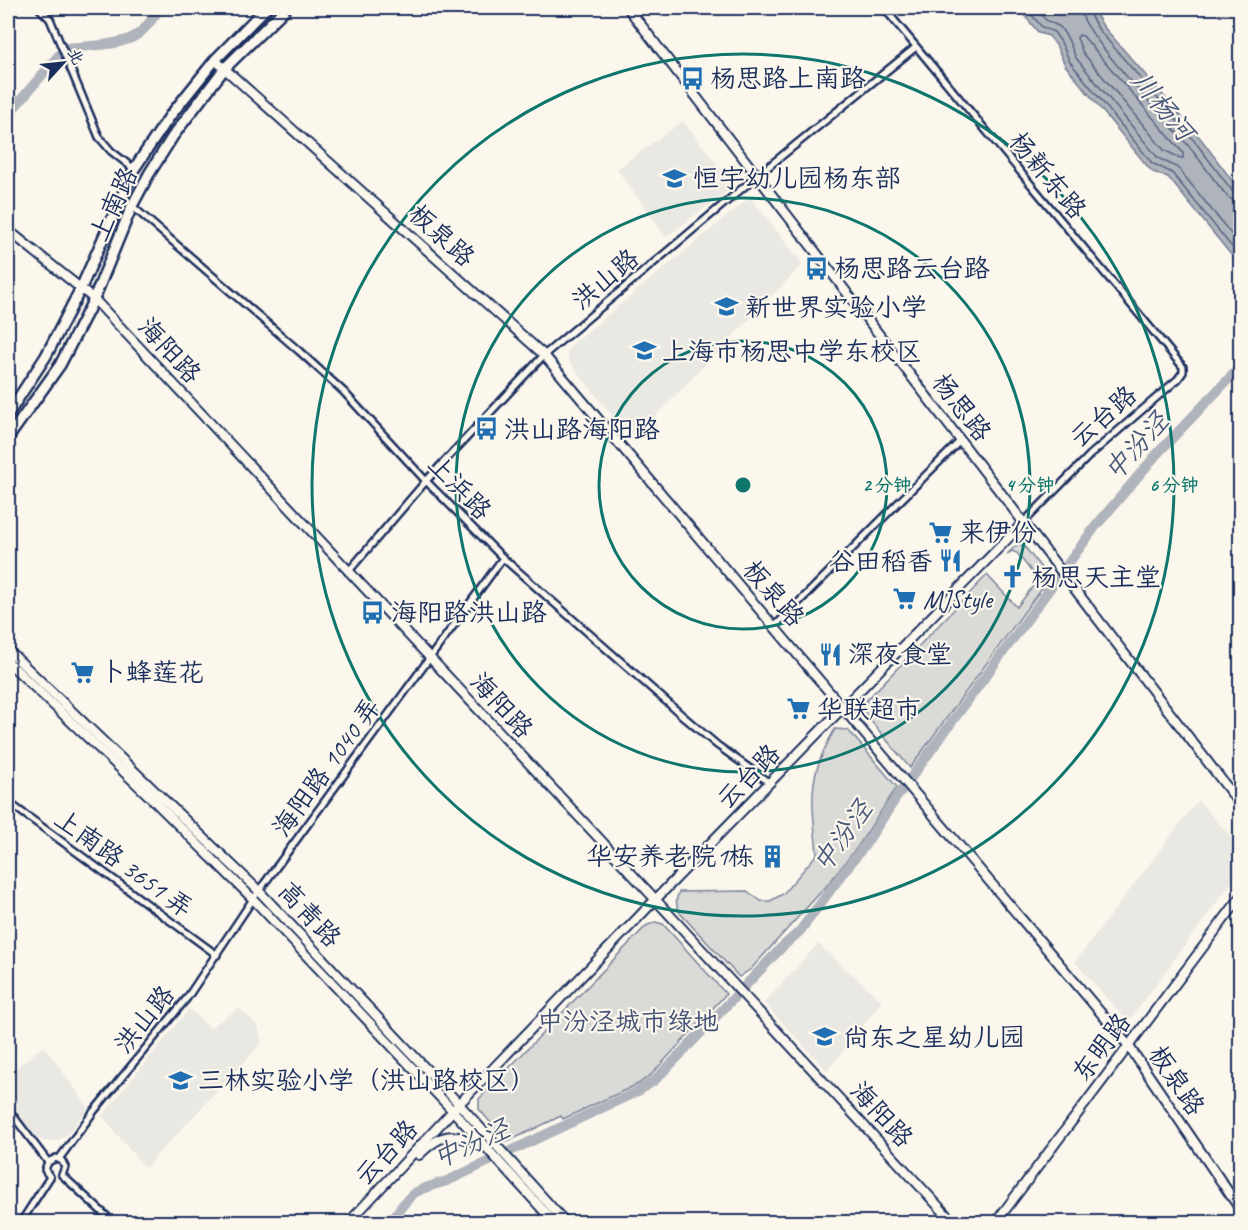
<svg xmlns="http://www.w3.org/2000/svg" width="1248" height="1230" viewBox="0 0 1248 1230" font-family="Caveat,'LXGW WenKai TC',sans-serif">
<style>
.built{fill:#eae8e2}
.green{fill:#dadad7;stroke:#7a849a;stroke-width:1.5}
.water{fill:#afb3bb;stroke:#747e96;stroke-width:1.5}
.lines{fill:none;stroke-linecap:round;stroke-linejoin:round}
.shore{stroke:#566483;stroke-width:1.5}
.river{stroke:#afb3bb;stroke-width:10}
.street-casing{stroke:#1b2f5e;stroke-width:10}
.secondary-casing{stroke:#1b2f5e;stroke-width:12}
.primary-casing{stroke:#1b2f5e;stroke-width:14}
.street{stroke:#fbf7ec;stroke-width:5}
.secondary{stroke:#fbf7ec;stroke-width:8}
.primary{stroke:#fbf7ec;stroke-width:9}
.ring{fill:none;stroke:#0f766e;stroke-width:3}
.labels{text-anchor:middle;stroke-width:4.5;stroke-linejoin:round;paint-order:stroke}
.poi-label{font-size:26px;fill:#1b2f5e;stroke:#fbf7ec;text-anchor:start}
.street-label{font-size:26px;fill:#1b2f5e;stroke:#fbf7ec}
.park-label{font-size:26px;fill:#415176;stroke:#fbf7ec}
.water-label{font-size:27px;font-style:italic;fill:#47577a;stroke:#fbf7ec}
.centre{fill:#0f766e;stroke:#fbf7ec;stroke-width:3}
.ring-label{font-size:18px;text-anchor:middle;font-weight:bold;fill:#0f766e;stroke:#fbf7ec;stroke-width:4.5;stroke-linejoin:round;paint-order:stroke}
</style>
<rect width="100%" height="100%" fill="#fbf7ec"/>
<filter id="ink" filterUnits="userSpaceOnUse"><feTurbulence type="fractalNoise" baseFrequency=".0167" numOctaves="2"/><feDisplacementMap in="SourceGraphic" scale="12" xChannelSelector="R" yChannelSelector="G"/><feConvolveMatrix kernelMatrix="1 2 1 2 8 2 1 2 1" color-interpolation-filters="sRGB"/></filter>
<g filter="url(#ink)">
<g class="built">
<path d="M683 121 734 186 666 237 617 169Z"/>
<path d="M750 197 803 264 632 440 570 363 567 355 570 346Z"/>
<path d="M1198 800 1240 847V871L1128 1022 1075 962Z"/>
<path d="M818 944 882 1001 827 1071 764 1003Z"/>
<path d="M239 1008 258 1026 262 1043 145 1168 102 1116 189 1009 210 1028Z"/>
<path d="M44 1046 89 1108 68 1134 57 1141H44L34 1137 8 1102V1074Z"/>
</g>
<g class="green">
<path d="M1018 544 1024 546 1049 578 910 768 866 715 863 707 864 703 987 575 1017 607 1038 580 1017 553 1012 551 1007 554Z"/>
<path d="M835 729 848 730 897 787 858 846 829 883 751 969 739 977 680 913C676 905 675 900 679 892L747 891 761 901H770L783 894 817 854C812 798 806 779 835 729Z"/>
<path d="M655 922 663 924 726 994 652 1074 638 1084 563 1119 561 1116 507 1142 479 1109V1099L646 926Z"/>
</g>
<path class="water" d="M1018 8H1092L1103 26 1201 139 1240 191V266L1168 177 1153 172 1148 167 1065 65 1056 45 1049 36 1039 33Z"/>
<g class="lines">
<g class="shore">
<path d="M1026 8 1042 27 1054 32 1061 42 1070 62 1152 163 1172 173 1240 257"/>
<path d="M1036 8 1046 20 1060 27 1068 39 1076 58 1158 158 1178 168 1240 245"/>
<path d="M1080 8C1081 33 1171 124 1191 149 1204 165 1215 182 1228 197L1234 201 1240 202"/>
<path d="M1087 8 1088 12 1099 30 1196 143 1233 192 1240 195"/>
<path d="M1079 35 1083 36 1183 153V158H1180L1164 150 1083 53 1077 38Z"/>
</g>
<g class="river">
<path d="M8 115 65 48C85 46 119 46 135 36 146 30 153 17 160 8"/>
<path d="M390 1222C412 1192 411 1191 447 1181L638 1091 655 1080 672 1063 782 947 800 931 840 877 865 845 896 798 1095 527 1157 454 1240 367"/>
</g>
<defs>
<g id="street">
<path d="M39 8 50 19 99 137 111 151 134 169"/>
<path d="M884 8 1183 367V372L1178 379 1090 455 1024 522"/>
<path d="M132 206 299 351 343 391 426 481 503 558 684 717 717 745 770 783"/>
<path d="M348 572 426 481 544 355 757 176 916 47"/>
<path d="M775 626 961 440"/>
<path d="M8 802 217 955"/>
<path d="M8 1109 48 1162"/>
<path d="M59 1159 94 1111 187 998 253 899 503 558"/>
<path d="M48 1162 56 1158 62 1161 65 1167 62 1175"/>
<path d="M48 1162 45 1170 50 1177"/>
<path d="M62 1175 113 1222"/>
<path d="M21 1222 50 1177"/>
</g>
<g id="secondary">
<path d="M628 8 1240 804"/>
<path d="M215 60 544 355 1128 1045 1240 1209"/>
<path d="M8 230 94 299 595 834 953 1222"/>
<path d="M8 650 259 891 459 1104 565 1222"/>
<path d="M8 662 144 791 253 899 453 1111 554 1222"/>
<path d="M419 1155C443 1131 452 1133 482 1145"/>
<path d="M349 1222 459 1104 654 901 1024 522"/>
<path d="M996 1222 1240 898"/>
</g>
<g id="primary">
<path d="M8 414 46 356 81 288 134 169 170 116 215 60 266 8"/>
<path d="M8 438 60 365 94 299 132 206 149 174 173 136 225 68 286 8"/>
</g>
</defs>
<use href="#street" class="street-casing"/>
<use href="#secondary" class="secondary-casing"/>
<use href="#primary" class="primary-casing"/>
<use href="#street" class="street"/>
<use href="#secondary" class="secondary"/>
<use href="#primary" class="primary"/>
</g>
</g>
<g class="ring">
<circle cx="743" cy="485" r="144"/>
<circle cx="743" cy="485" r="287"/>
<circle cx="743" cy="485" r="431"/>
</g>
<defs>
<symbol id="bus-bare" viewBox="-9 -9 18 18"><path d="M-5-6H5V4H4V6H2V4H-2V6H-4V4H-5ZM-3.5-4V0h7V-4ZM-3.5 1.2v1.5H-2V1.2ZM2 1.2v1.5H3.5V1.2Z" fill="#1f6fb2" stroke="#fbf7ec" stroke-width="2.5" paint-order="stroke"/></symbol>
<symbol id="school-bare" viewBox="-9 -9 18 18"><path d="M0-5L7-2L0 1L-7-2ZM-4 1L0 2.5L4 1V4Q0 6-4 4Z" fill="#1f6fb2" stroke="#fbf7ec" stroke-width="2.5" paint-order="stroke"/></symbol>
<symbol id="supermarket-bare" viewBox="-9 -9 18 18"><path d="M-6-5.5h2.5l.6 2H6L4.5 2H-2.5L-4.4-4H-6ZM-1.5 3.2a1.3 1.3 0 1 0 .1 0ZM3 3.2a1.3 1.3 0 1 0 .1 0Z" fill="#1f6fb2" stroke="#fbf7ec" stroke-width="2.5" paint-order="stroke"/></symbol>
<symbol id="restaurant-bare" viewBox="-9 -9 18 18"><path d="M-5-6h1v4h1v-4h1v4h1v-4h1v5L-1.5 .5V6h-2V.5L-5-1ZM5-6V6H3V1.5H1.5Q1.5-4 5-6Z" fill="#1f6fb2" stroke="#fbf7ec" stroke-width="2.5" paint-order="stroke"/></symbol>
<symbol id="church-bare" viewBox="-9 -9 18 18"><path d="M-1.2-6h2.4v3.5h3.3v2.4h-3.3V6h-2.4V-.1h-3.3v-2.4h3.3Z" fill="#1f6fb2" stroke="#fbf7ec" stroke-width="2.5" paint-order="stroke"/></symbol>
<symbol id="building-bare" viewBox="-9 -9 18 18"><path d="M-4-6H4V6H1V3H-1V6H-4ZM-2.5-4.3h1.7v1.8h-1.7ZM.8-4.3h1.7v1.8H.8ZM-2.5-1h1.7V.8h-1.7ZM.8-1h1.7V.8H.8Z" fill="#1f6fb2" stroke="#fbf7ec" stroke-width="2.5" paint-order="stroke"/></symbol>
</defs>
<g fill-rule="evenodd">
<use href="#bus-bare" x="676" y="62" width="33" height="33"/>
<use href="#school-bare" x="658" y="162" width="33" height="33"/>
<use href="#bus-bare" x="800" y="252" width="33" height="33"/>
<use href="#school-bare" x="710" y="290" width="33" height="33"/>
<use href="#school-bare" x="628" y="334" width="33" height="33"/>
<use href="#bus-bare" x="470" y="412" width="33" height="33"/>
<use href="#supermarket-bare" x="924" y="516" width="33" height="33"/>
<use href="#restaurant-bare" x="934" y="544" width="33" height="33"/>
<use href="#church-bare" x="996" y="560" width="33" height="33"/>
<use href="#supermarket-bare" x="888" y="582" width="33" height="33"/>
<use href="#bus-bare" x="356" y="596" width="33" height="33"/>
<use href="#restaurant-bare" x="814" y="638" width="33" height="33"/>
<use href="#supermarket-bare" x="66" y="656" width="33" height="33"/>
<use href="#supermarket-bare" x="782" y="692" width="33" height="33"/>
<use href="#building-bare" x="756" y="840" width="33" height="33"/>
<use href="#school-bare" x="808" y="1020" width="33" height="33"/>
<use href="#school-bare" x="164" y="1064" width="33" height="33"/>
</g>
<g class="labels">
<g class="poi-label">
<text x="710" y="87">杨思路上南路</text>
<text x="693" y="187">恒宇幼儿园杨东部</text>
<text x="834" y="277">杨思路云台路</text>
<text x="745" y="316">新世界实验小学</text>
<text x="662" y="360">上海市杨思中学东校区</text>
<text x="504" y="438">洪山路海阳路</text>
<text x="959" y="541">来伊份</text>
<text x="933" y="570" text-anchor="end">谷田稻香</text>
<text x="1031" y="586">杨思天主堂</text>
<text x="923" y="608">MJStyle</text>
<text x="391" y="621">海阳路洪山路</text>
<text x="848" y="663">深夜食堂</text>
<text x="100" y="681">卜蜂莲花</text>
<text x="817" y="718">华联超市</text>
<text x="754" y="865" text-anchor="end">华安养老院1栋</text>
<text x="843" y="1046">尚东之星幼儿园</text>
<text x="198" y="1089">三林实验小学（洪山路校区）</text>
</g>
<g class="street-label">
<text transform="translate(1048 175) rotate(50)" y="9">杨新东路</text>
<text transform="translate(113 204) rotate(-65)" y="9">上南路</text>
<text transform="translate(442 235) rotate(42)" y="9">板泉路</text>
<text transform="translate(605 279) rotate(-40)" y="9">洪山路</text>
<text transform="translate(170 350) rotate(47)" y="9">海阳路</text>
<text transform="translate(962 407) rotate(52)" y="9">杨思路</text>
<text transform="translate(1103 416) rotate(-41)" y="9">云台路</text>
<text transform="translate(460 487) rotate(46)" y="9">上浜路</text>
<text transform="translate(774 593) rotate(49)" y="9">板泉路</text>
<text transform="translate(502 705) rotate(47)" y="9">海阳路</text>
<text transform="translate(326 767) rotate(-54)" y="9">海阳路 1040 弄</text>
<text transform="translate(748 776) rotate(-46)" y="9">云台路</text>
<text transform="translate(124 863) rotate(36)" y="9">上南路 3651 弄</text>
<text transform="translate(310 914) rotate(47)" y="9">高青路</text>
<text transform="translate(144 1019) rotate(-51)" y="9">洪山路</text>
<text transform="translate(1101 1047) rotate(-53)" y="9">东明路</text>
<text transform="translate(1177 1080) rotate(56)" y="9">板泉路</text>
<text transform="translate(882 1114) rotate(47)" y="9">海阳路</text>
<text transform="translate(386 1152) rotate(-47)" y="9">云台路</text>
</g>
<g class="park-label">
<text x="628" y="1030">中汾泾城市绿地</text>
</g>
<g class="water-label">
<text transform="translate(1163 106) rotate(50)" y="9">川杨河</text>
<text transform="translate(1136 446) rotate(-48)" y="9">中汾泾</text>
<text transform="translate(842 836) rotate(-54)" y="9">中汾泾</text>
<text transform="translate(471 1143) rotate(-24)" y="9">中汾泾</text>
</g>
</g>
<circle cx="743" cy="485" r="9" class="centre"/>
<g class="ring-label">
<text x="887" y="491">2 分钟</text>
<text x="1030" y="491">4 分钟</text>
<text x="1174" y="491">6 分钟</text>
</g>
<rect width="1248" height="1230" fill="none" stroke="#fbf7ec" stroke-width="30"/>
<rect x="15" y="15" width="1218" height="1200" fill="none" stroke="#1b2f5e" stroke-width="2" filter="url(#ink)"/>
<g transform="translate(63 63) rotate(63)" stroke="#fbf7ec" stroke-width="4.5" paint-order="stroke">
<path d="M0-4.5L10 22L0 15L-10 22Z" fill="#1b2f5e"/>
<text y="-9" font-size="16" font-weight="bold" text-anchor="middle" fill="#1b2f5e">北</text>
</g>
</svg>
